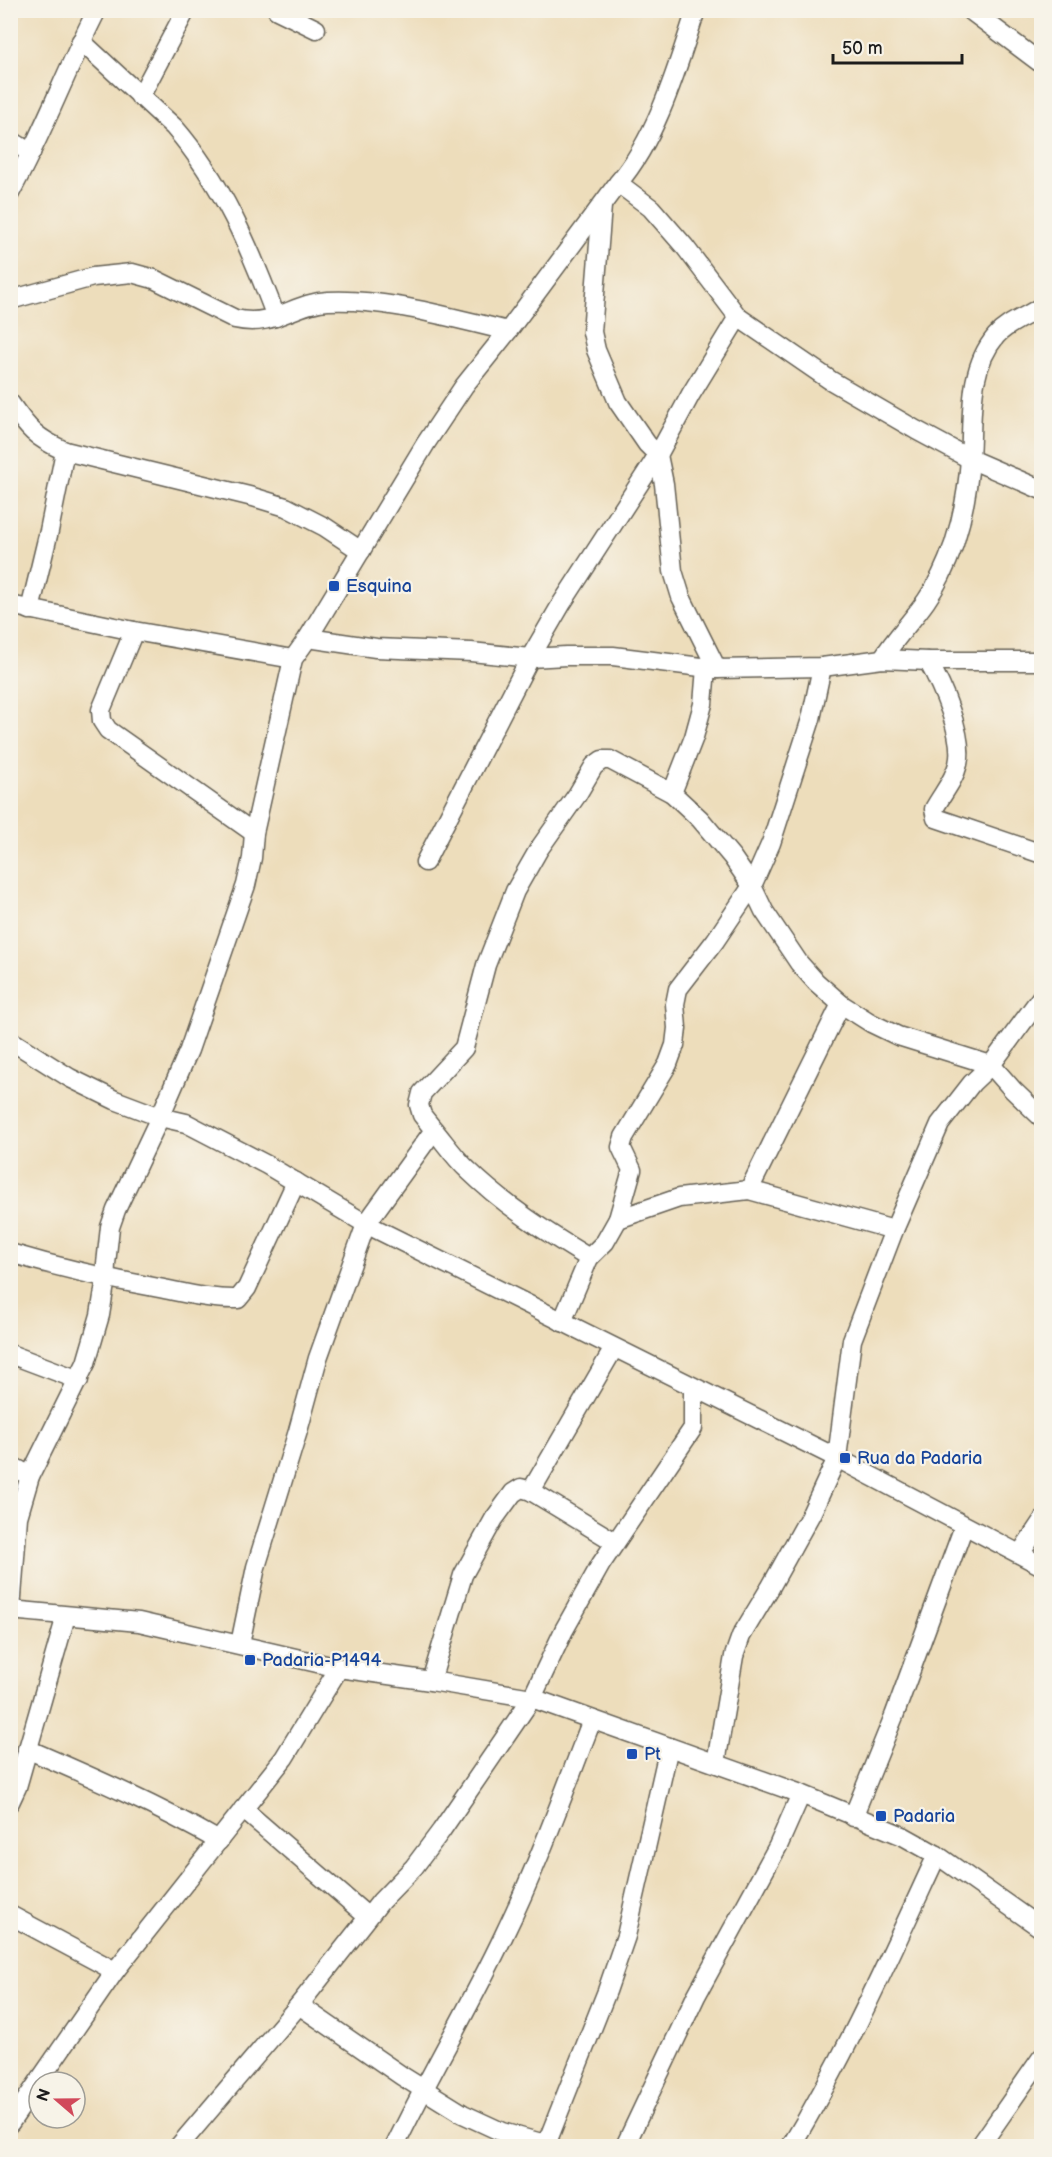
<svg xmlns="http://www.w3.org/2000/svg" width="1052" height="2157" viewBox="0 0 1052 2157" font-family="'Balsamiq Sans',sans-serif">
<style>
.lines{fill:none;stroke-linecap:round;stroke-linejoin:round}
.minor-casing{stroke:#656054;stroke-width:21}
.minor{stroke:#fff;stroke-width:18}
.transit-dot{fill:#1a4fb4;stroke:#f7f3e8;stroke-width:2}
.labels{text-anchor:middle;stroke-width:4.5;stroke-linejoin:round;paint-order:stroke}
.transit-label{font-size:18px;fill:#164399;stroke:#f7f3e8;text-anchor:start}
</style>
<rect width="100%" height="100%" fill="#f7f3e8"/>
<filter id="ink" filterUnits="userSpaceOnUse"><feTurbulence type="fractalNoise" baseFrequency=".0167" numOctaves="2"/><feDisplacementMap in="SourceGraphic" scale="12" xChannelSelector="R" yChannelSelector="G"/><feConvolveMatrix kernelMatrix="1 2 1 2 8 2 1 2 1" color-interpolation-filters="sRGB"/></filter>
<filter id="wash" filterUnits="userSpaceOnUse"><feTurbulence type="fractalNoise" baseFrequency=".008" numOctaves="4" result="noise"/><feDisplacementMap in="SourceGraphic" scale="24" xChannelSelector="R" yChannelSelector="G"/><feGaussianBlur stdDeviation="1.35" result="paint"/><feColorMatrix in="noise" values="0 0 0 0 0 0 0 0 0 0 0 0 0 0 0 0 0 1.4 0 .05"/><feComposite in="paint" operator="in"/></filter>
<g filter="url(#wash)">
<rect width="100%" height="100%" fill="#edddbb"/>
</g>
<g filter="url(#ink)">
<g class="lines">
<defs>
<g id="minor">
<path d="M277 10 316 29"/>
<path d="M970 10 1042 64"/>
<path d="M81 41 174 127C222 182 251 250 276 317"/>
<path d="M140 97 186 10"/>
<path d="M10 140 31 153"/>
<path d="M618 183 651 208 685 247 738 317 830 380 916 430 970 459 1042 490"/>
<path d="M10 193C43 134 66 70 97 10"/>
<path d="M602 206 592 332 596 350 618 402 647 444 658 455 664 484 673 571 681 597 717 669"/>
<path d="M10 300 93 277 132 273 154 279 235 319C274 328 293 303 328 301 387 298 451 318 508 331"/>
<path d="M10 403C28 429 36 438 65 451L49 531 30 610"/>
<path d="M65 451 253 497 286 507 325 527 361 551"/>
<path d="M10 605 134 631 293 659"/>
<path d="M134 631 101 710 102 721 108 730 254 833"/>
<path d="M308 638 376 648 471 652 530 658 566 656H613L717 669 822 667 882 659 928 661H1042"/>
<path d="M882 659C895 638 912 621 926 601 938 584 947 564 954 544 963 516 968 488 970 459 973 418 967 370 996 336 1008 322 1027 317 1042 306"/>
<path d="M928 661C941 684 965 737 958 764 954 781 942 794 934 809L936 818 1042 854"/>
<path d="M672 793 694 737 703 704 706 668"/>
<path d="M425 862 530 658 562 603 658 455 691 394 738 317"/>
<path d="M10 1040 70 1078 115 1100 160 1117 186 1123 267 1165 366 1224 837 1458 1042 1566"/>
<path d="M434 1130C445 1143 455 1158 468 1170 504 1205 546 1232 589 1258"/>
<path d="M749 1190 841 1004"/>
<path d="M618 1219 679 1198 749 1190 894 1230"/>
<path d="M10 1253C60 1268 109 1279 159 1288 185 1293 212 1300 238 1299L247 1288 296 1182"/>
<path d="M562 1322 589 1258 605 1242 618 1219 632 1170 621 1147 624 1137 668 1064 675 1045 677 1028 675 1004 678 989 715 941 752 886 771 843 811 719 822 667"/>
<path d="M10 1354 79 1380"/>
<path d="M10 1465 30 1476"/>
<path d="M531 1491 614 1348"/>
<path d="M1020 1554 1042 1521"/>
<path d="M10 1610 139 1622 339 1668 431 1681 532 1698 801 1794 903 1836 937 1855 1042 1929"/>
<path d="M11 1610 18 1517 30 1476 86 1363 100 1315 105 1284 106 1264 110 1227 116 1210 160 1117 189 1050 246 885 252 858 254 833 293 659 308 638 426 443 464 386 508 331 618 183C657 138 677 68 696 10"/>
<path d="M240 1644 256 1567 298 1431 318 1358 366 1224 434 1130 422 1115 419 1105 422 1093 464 1048 486 965 515 891 539 849 577 795 594 766 602 760H610L672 793 700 819 732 857 752 886 764 911 799 963 816 982 841 1004 871 1023 898 1036 991 1065 1013 1090 1042 1118"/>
<path d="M431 1681 463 1575 494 1519 513 1493 521 1488 531 1491 615 1542"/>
<path d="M27 1749C92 1777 158 1806 219 1841"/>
<path d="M716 1763 734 1656 741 1636 770 1588 811 1514 837 1458 852 1340 894 1230 940 1124 972 1083 991 1065 1042 996"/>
<path d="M10 1802 17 1787 66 1616"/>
<path d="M243 1809 368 1917"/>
<path d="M853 1817 894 1716 964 1526"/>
<path d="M10 1915 115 1971"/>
<path d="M299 2005 402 2076 463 2114 502 2132 552 2146"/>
<path d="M10 2123 115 1971 284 1758 339 1668"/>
<path d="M546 2145 607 1991 626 1936 669 1747"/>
<path d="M179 2146 299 2005 381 1901 414 1867 441 1831 532 1698 564 1630 601 1564 693 1428V1387"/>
<path d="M395 2146C429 2075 470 2007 504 1935 538 1865 564 1792 592 1720"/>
<path d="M625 2146 696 1996 778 1846 801 1794"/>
<path d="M791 2146C847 2053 891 1954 937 1855"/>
<path d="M980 2146 1042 2057"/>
</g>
</defs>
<use href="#minor" class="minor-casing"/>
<use href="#minor" class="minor"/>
</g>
</g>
<g class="transit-dot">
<rect x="328" y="580" width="12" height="12" rx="3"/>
<rect x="839" y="1452" width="12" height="12" rx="3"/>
<rect x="244" y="1654" width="12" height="12" rx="3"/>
<rect x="626" y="1748" width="12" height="12" rx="3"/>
<rect x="875" y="1810" width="12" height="12" rx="3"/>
</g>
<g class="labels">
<g class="transit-label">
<text x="346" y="592">Esquina</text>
<text x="857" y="1464">Rua da Padaria</text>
<text x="262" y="1666">Padaria-P1494</text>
<text x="644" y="1760">Pt</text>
<text x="893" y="1822">Padaria</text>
</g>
</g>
<rect width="1052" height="2157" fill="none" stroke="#f7f3e8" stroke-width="36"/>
<g transform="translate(57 2100) rotate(290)"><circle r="28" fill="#f7f3e8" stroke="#9f9d96" stroke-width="1.5"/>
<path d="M0-4.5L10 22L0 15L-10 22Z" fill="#d1495b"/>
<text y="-9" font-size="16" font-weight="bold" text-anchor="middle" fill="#1c1c1c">N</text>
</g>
<path d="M833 54v9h129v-9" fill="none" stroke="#1c1c1c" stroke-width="3"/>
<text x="842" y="54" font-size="18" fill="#1c1c1c" stroke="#f7f3e8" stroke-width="4.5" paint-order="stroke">50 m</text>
</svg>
